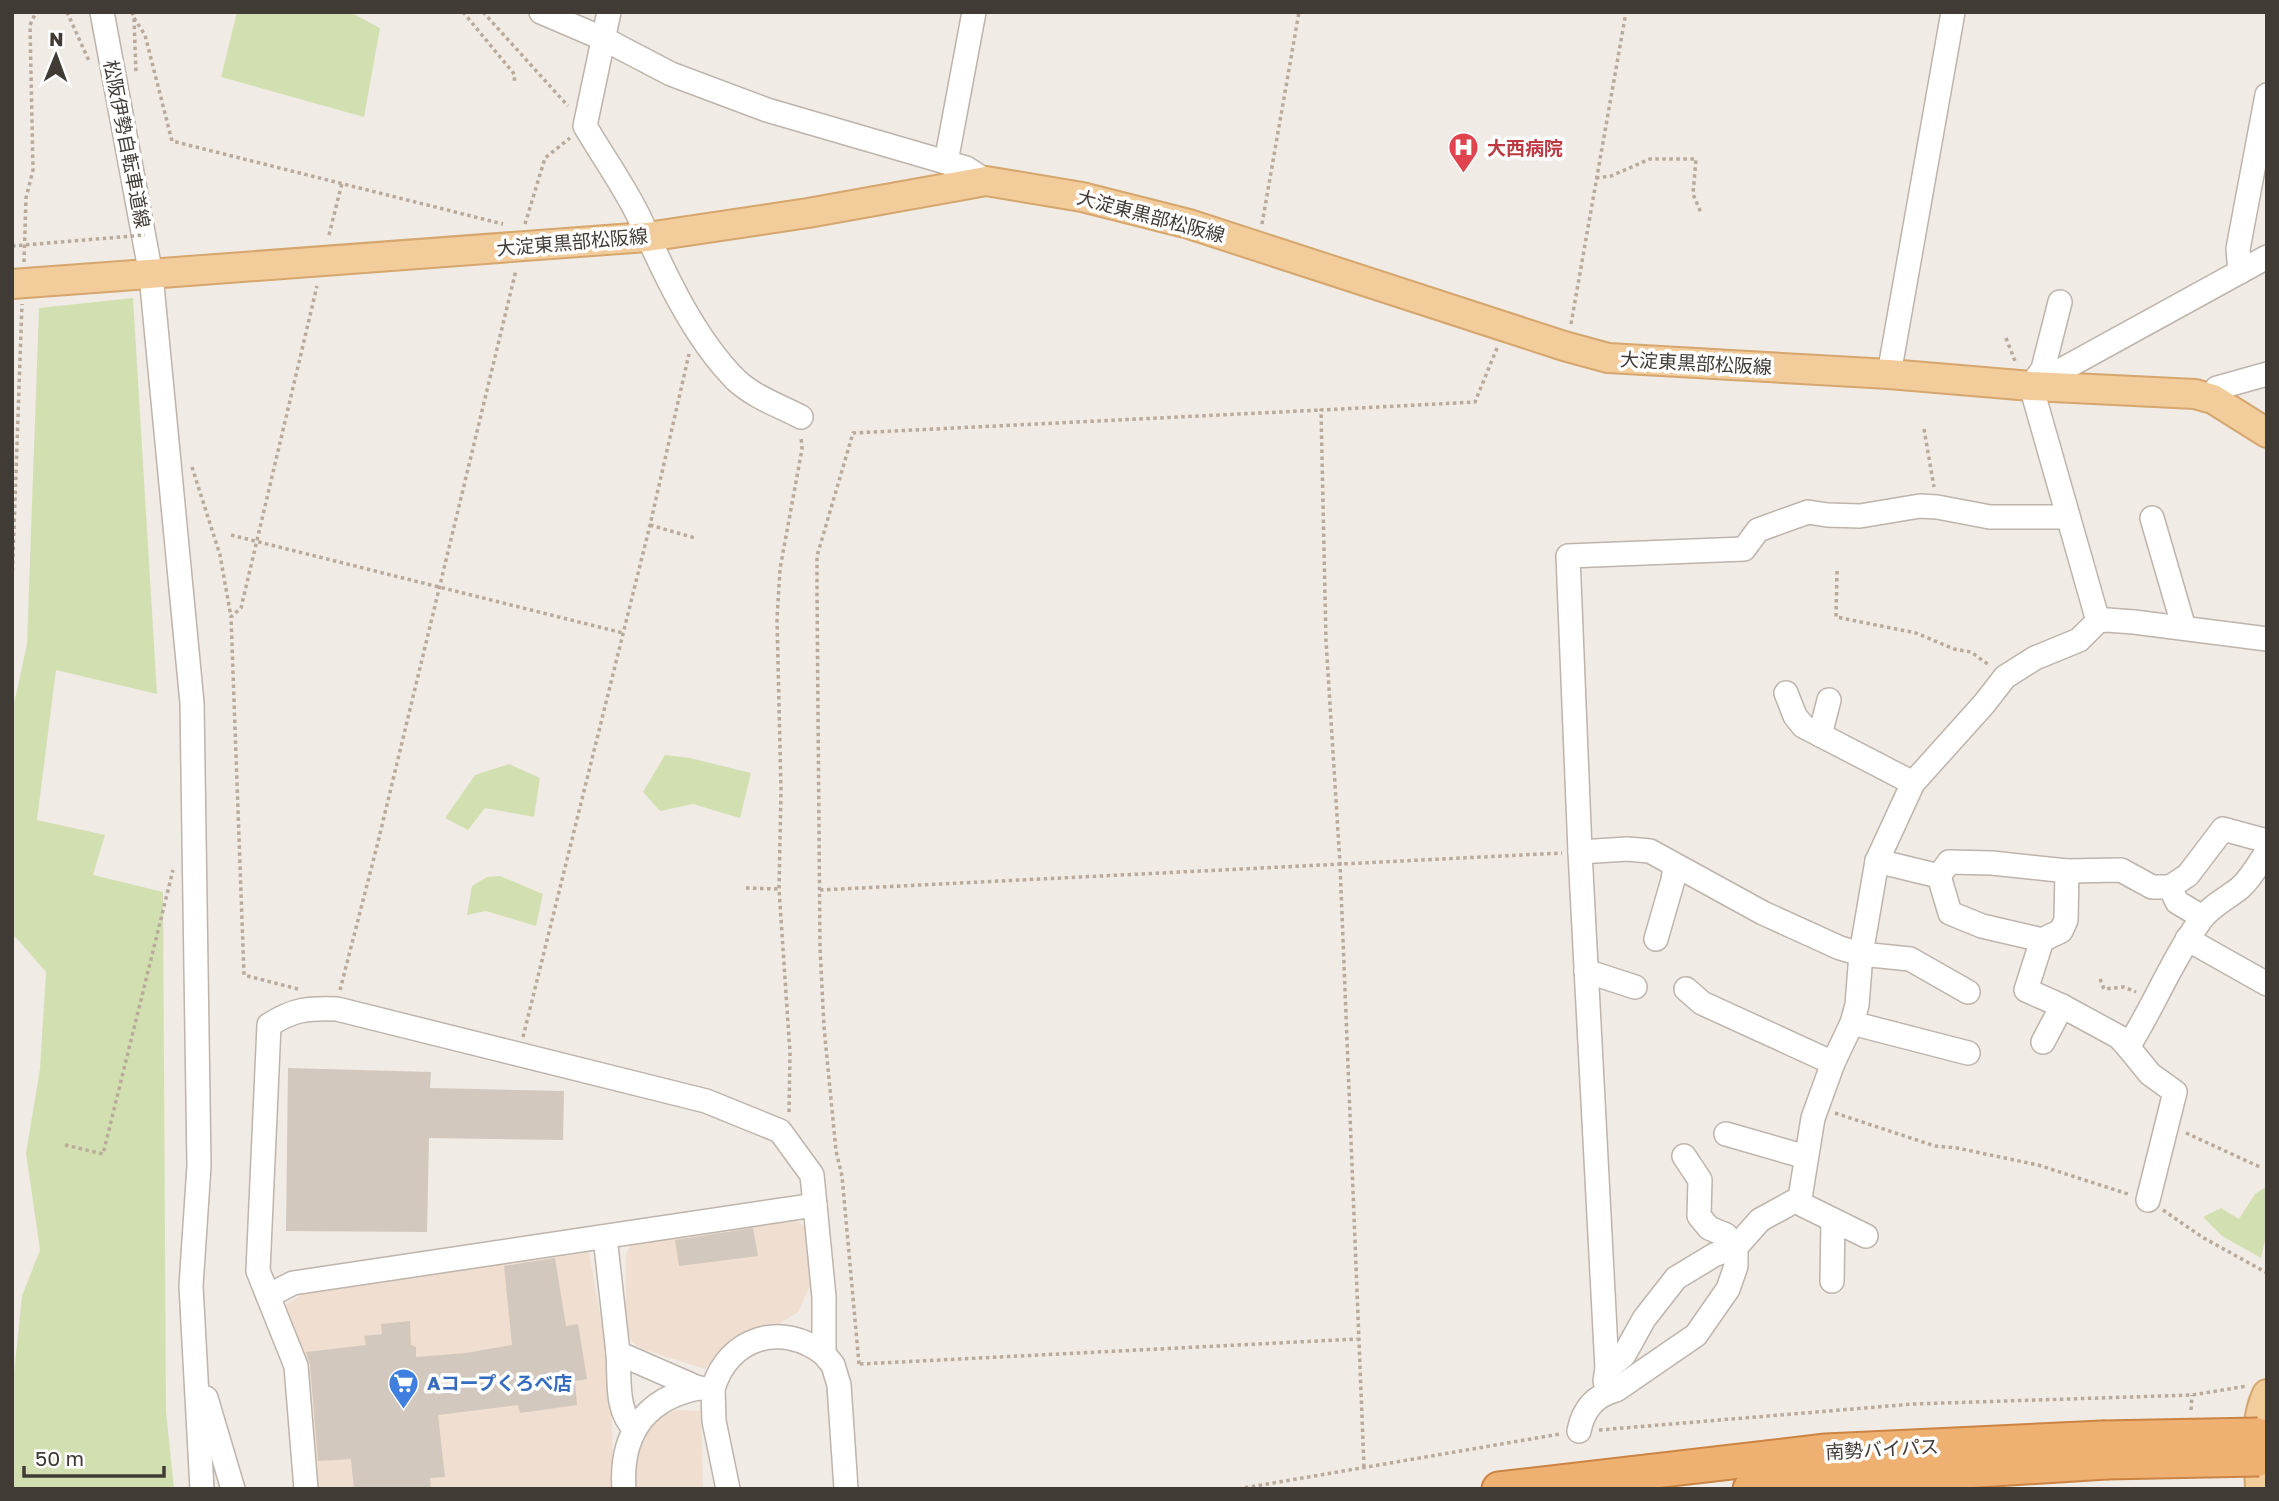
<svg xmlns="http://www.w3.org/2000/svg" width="2279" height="1501" viewBox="0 0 2279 1501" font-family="'Golos Text','Noto Sans JP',sans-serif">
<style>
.commercial{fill:#f0ded1}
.green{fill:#d2e0b1}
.building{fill:#d3c8be}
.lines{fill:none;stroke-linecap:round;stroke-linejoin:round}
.minor-casing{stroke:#bdb4ab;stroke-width:26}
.major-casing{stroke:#d5a66d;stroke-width:32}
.highway-casing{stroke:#cb8443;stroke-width:37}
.path{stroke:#baaa9b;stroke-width:3.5;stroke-dasharray:3.5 3.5;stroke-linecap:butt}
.minor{stroke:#fff;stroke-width:23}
.major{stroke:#f3cc9b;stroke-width:28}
.highway{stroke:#eeb172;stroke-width:33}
.major-bridge-casing{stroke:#d5a66d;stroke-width:32;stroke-linecap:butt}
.highway-bridge-casing{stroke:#cb8443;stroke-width:37;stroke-linecap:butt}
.path-bridge{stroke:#baaa9b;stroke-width:3.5;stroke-dasharray:3.5 3.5;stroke-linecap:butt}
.major-bridge{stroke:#f3cc9b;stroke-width:28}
.highway-bridge{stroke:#eeb172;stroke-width:33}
.labels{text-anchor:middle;stroke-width:7;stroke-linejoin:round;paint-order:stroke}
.street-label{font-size:19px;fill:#413b35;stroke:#fff}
.health-label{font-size:19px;font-weight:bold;fill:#be3a42;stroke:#fff;text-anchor:start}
.shop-label{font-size:19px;font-weight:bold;fill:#366cbe;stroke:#fff;text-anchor:start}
</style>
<rect width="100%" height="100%" fill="#f0ebe4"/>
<g class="commercial">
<path d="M795 1219 805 1227 810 1286 798 1312 772 1328 743 1333 721 1351 705 1369 642 1349 632 1342 626 1328V1254L632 1243Z"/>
<path d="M589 1252 610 1372 614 1489H311L298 1351 285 1305 306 1292Z"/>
<path d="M677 1410 701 1411 703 1489H634V1471L638 1449 648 1429 661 1417Z"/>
</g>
<g class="green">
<path d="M237 12H350L380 28 364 117 221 77Z"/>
<path d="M133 298 157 694 56 670 37 820 105 835 93 875 163 892 166 1411 174 1489H12V1393L22 1296 40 1250 26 1153 40 1069 46 972 12 933V713L27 644 39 308Z"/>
<path d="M665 755 690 758 751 773 740 818 693 804 660 811 643 792Z"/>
<path d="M509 764 540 778 534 817 485 808 468 830 445 818 475 775Z"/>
<path d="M500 876 543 894 536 926 486 911 467 915 472 886 487 877Z"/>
<path d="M2267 1186V1232L2261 1258 2222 1236 2203 1217 2221 1208 2239 1219 2255 1194Z"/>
</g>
<g class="building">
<path d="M288 1068 431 1072 430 1088 564 1091 563 1140 429 1138 427 1232 286 1231Z"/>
<path d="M753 1228 758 1256 679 1266 675 1240Z"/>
<path d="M555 1258 566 1326 578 1324 587 1379 575 1381 577 1405 520 1413 518 1405 438 1415 445 1477 430 1478 431 1489H354L351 1459 318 1461 310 1365 306 1352 366 1345 364 1336 382 1334 381 1324 410 1321 411 1345 416 1347V1357L466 1353 512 1345 504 1266Z"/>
</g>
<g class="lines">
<defs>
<g id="minor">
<path d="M102 12 151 275 192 703 199 1166 191 1286 202 1489"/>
<path d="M541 12 604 39 671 74 767 110 966 168 986 181"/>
<path d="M609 12 585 126C603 157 625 187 640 219 664 273 694 338 736 380 754 397 780 406 801 417"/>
<path d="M946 162 974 12"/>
<path d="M2240 272 2238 249 2267 95"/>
<path d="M2060 302 2043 369 2031 386 2098 621"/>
<path d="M1889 374 1953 12"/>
<path d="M2034 385 2267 257"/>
<path d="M2213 399 2217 388 2267 374"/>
<path d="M2152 518 2184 628"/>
<path d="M1786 693 1795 716 1803 726 1913 783"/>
<path d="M1820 735 1829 700"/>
<path d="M1580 852 1627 849 1650 851 1763 913 1840 948 1861 954 1910 959 1968 992"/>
<path d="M1877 861 1939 876 1950 913 1982 926 2042 940 2026 990 2062 1006"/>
<path d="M2067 871 2121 870 2152 887H2170L2177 902 2202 917"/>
<path d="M1939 876 1949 862 1992 863 2067 871 2066 920 2061 931 2042 940"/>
<path d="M2170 887 2188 875 2223 829 2267 841"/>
<path d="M1656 939 1673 880 1675 866"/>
<path d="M2187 939 2267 984"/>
<path d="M1586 971 1635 987"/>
<path d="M1686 989 1702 1003 1833 1063"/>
<path d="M1852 1023 1968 1053"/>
<path d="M2043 1042 2062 1006 2119 1037 2128 1047"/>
<path d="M1726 1134 1806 1157"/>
<path d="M1800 1198 1803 1205 1866 1236"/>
<path d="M2148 1200 2175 1092 2150 1074 2128 1047C2154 1006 2171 961 2200 921 2209 907 2228 898 2241 887 2251 878 2259 863 2267 852"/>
<path d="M605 1237 618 1353 698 1388C645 1399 620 1435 624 1489"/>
<path d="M1832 1281 1833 1220"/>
<path d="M268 1296 293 1283 815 1205"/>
<path d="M618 1353C620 1378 615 1411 635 1429"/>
<path d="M1607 1369 1580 852 1568 556 1744 549 1758 530 1808 512 1827 515 1860 516 1920 506 1937 507 1990 517H2068"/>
<path d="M1605 1381 1607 1369 1624 1355 1644 1319 1676 1278 1714 1255 1736 1247 1726 1235 1709 1228 1699 1216 1700 1180 1684 1156"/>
<path d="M698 1388 713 1389 714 1421 728 1489"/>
<path d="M713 1389C728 1337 782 1321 824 1354"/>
<path d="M206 1398 233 1489"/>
<path d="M1579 1431C1583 1410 1594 1396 1616 1390L1696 1335 1728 1289 1736 1266V1247L1760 1220 1800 1198 1813 1118 1833 1063 1852 1023 1857 1005 1861 954 1877 861 1913 783 1984 704 2005 677 2035 658 2079 640 2098 621 2107 620 2134 622 2267 639"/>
<path d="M306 1489 296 1366 258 1271 269 1025C294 1009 308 1008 337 1009L706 1101 780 1131 812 1175 824 1297V1354L833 1365 839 1385 846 1489"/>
</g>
<g id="major">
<path d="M135 275 647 237 808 213 986 181 1082 197 1189 224 1564 346 1608 358 1889 374 2031 386 2195 394 2213 399 2267 433"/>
<path d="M2260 1489C2259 1458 2253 1423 2267 1394"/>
</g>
<g id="highway">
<path d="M1499 1489 1826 1451 2102 1438"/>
<path d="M1750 1489 1838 1479 2106 1462"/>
</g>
</defs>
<use href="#minor" class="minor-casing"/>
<use href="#major" class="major-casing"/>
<use href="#highway" class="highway-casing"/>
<g class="path">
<path d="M67 12 89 61"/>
<path d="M132 12 134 18 136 73"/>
<path d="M463 12 515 75 514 82"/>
<path d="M483 12 568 106"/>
<path d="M134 18 145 35 172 141 503 224"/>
<path d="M1596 178 1611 176 1650 159H1696L1693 194 1701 213"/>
<path d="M525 224 545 158 570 138"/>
<path d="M1262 224 1299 12"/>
<path d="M329 235 342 183"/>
<path d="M24 262 26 198 33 170 30 25 36 12"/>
<path d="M1571 324 1626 12"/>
<path d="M2006 338 2015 361"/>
<path d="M1924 429 1934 487"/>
<path d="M192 467 220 555 231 617"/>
<path d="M650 525 695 538"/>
<path d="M231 535 623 633"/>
<path d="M1837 571 1836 617 1916 633 1954 649 1971 652 1989 665"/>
<path d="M12 585 22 304"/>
<path d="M746 888 779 889"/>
<path d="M820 890 1562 853"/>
<path d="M2100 979 2104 989 2124 987 2136 992"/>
<path d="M298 989 244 975 231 617 241 608 317 286"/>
<path d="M340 990 377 846 516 270"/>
<path d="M523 1037 650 525 689 354"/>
<path d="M789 1112 790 1053 779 889 781 791 777 619 780 569 802 449 801 436"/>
<path d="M1835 1113 1935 1146 1957 1148 2038 1165 2128 1194"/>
<path d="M2186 1133 2262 1168"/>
<path d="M65 1145 103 1154 173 870"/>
<path d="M2163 1210 2202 1237 2267 1273"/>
<path d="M859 1364 842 1176 836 1151 824 1027 820 948 817 592V556L853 433 1321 410"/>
<path d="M860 1364 1357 1339"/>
<path d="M2191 1410 2192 1395"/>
<path d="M1599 1430 1913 1404 2192 1395 2247 1386"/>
<path d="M1364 1467 1340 864 1326 641 1321 410 1475 402 1497 348"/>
<path d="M1238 1489 1560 1434"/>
</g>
<use href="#minor" class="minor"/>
<use href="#major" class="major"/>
<use href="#highway" class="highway"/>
<defs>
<path id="major-bridge" d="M12 284 135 275"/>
<g id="highway-bridge">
<path d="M2102 1438 2258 1435"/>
<path d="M2106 1462 2259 1459"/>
</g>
</defs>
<use href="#major-bridge" class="major-bridge-casing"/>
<use href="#highway-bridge" class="highway-bridge-casing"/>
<path class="path-bridge" d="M12 246 145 235"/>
<use href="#major-bridge" class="major-bridge"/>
<use href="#highway-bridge" class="highway-bridge"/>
</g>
<defs>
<symbol id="hospital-pin" viewBox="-11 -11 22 30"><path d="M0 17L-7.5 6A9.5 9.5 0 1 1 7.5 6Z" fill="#e0444e" stroke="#fff"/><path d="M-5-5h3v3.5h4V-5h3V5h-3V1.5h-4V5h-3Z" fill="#fff"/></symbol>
<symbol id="supermarket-pin" viewBox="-11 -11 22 30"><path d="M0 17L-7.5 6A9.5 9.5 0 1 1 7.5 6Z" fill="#3f7fe0" stroke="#fff"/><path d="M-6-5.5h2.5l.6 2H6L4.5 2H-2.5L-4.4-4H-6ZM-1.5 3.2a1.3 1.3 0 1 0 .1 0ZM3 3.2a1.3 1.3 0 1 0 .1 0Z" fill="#fff"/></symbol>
</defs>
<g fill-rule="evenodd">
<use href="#hospital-pin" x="1446" y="130" width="35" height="47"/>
<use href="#supermarket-pin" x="386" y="1366" width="35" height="47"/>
</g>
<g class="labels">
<g class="street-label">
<text transform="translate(127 144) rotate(79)" y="7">松阪伊勢自転車道線</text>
<text transform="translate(1151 216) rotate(15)" y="7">大淀東黒部松阪線</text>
<text transform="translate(572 242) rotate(-5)" y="7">大淀東黒部松阪線</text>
<text transform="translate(1696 363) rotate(3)" y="7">大淀東黒部松阪線</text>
<text transform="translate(1882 1449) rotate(-3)" y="7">南勢バイパス</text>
</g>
<g class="health-label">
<text x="1487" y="155">大西病院</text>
</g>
<g class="shop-label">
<text x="427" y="1390">Aコープくろべ店</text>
</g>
</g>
<rect width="2279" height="1501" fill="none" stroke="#413b35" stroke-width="28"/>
<g transform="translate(56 56) rotate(1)" stroke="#ffffff" stroke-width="5" paint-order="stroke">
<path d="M0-5L12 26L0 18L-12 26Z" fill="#413b35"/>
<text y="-10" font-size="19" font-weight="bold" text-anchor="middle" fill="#413b35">N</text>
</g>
<path d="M24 1466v10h140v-10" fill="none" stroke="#413b35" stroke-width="3.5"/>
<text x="35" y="1466" font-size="21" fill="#413b35" stroke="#ffffff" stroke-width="5" paint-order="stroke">50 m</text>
</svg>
